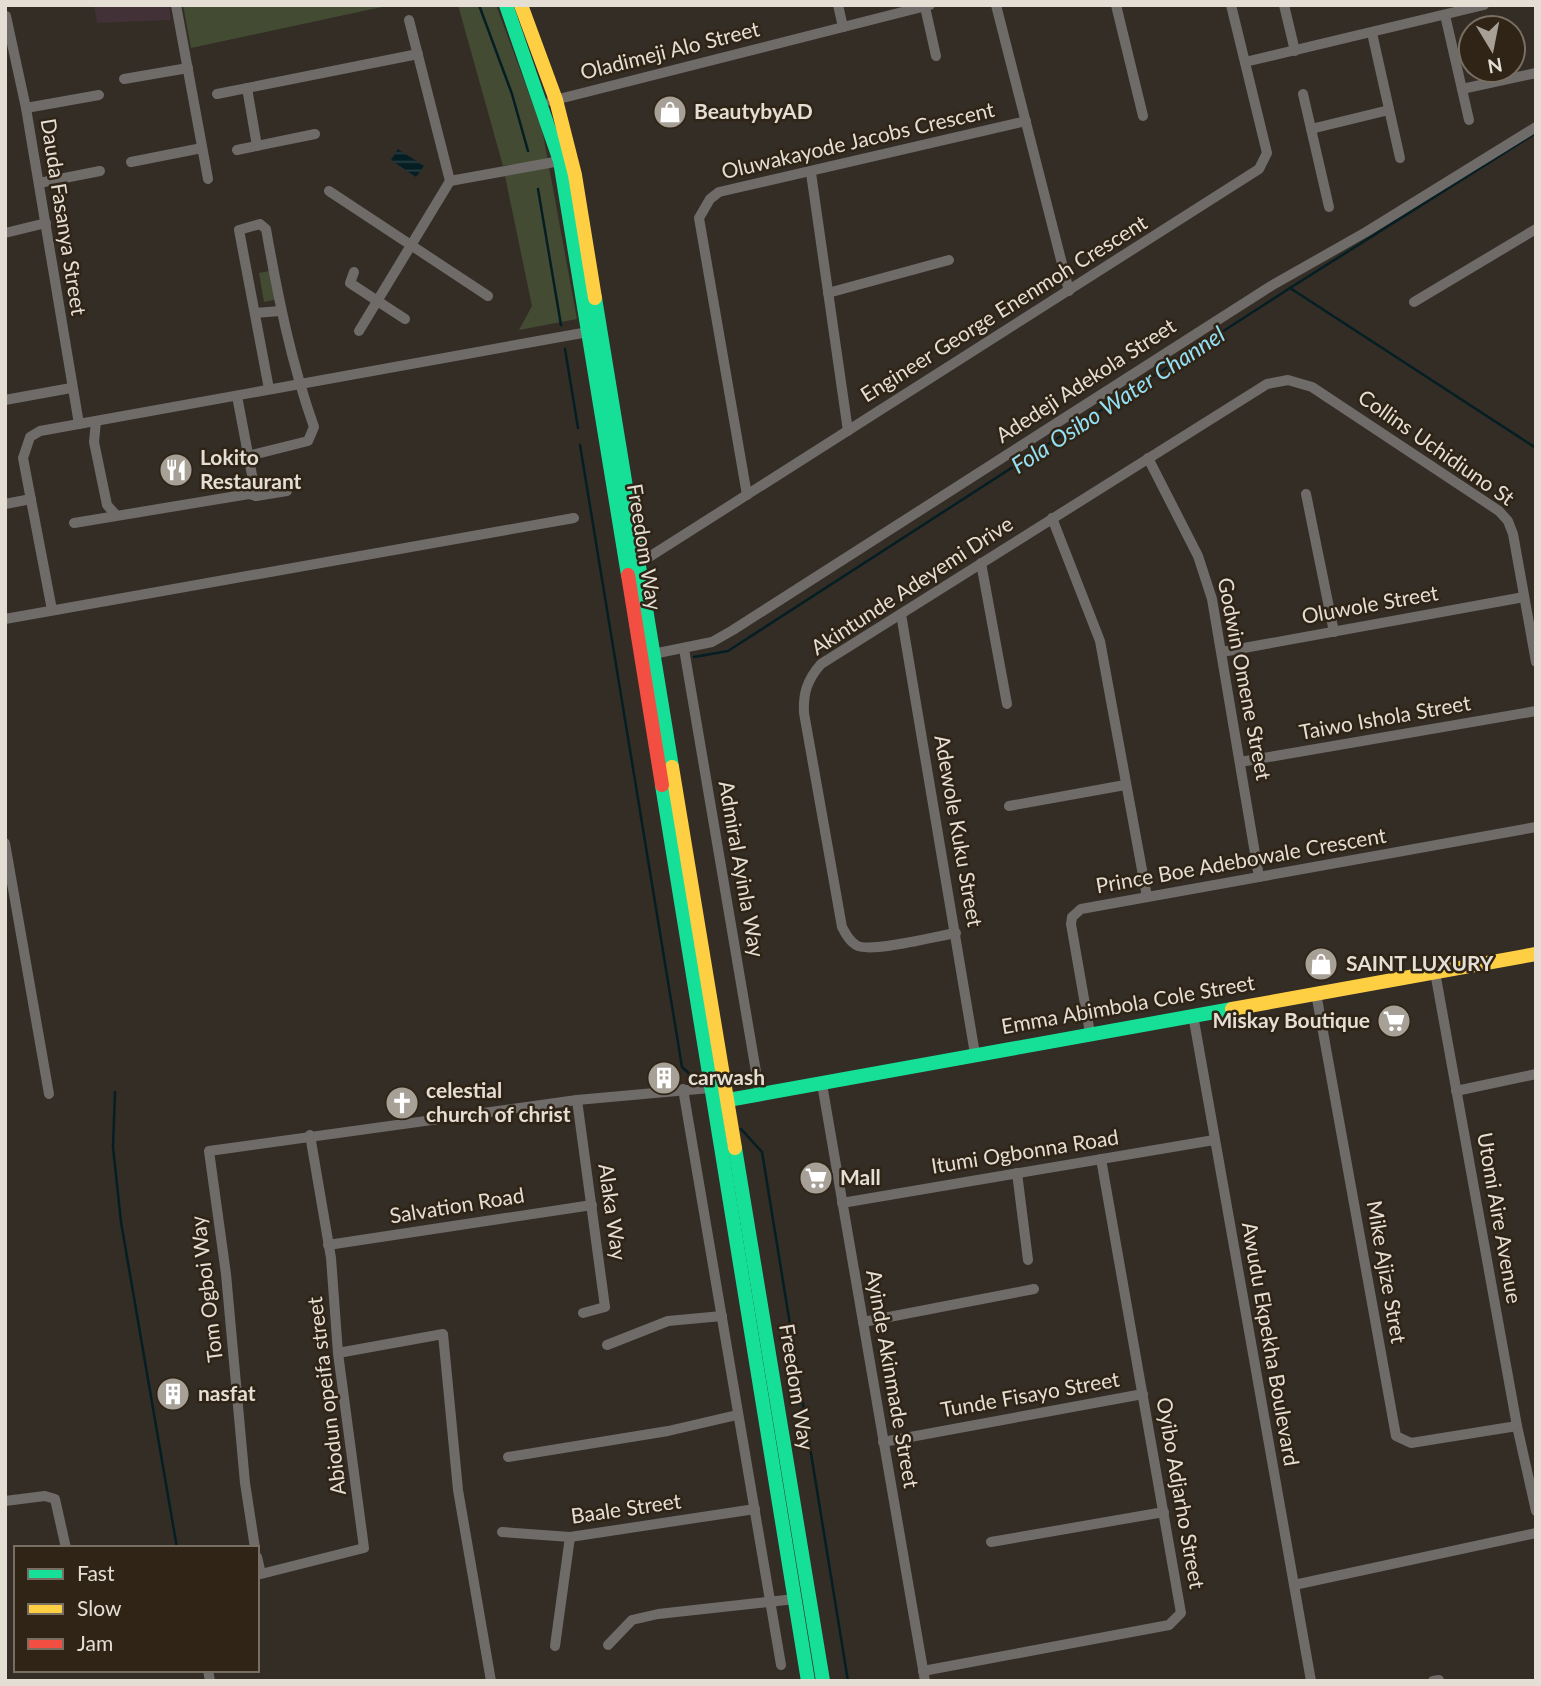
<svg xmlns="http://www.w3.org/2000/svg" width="1541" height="1686" viewBox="0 0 1541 1686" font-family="Lato,sans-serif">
  <defs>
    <pattern id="water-rules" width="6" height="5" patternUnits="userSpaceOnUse" patternTransform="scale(1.75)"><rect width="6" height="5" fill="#051e24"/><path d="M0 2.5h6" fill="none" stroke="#293e43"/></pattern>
  </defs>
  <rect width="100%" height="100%" fill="#332d25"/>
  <path fill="#423137" d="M94 5H169L171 20 97 23Z"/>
  <g fill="#434c33">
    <path d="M183 5H391L191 48Z"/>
    <path d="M458 5H496L542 129 577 319 519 330 532 306 505 176 515 173 513 164 503 166Z"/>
    <path d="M274 270 279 299 264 302 259 273Z"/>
  </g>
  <path fill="url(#water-rules)" d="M398 149 424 166 416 177 391 160Z"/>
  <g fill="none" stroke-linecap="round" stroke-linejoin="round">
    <g stroke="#051e24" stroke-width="2.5">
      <path d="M479 5 512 94 528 151"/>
      <path d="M538 189 561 325"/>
      <path d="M1290 288 1536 133"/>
      <path d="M565 349 578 428"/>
      <path d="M580 445 682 1067 693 1077"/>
      <path d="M694 657 728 651 1290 288 1536 448"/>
      <path d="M115 1092 113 1147 121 1222 177 1548"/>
      <path d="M741 1129 762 1152 848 1681"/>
    </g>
    <g stroke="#6f6b69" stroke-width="10">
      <path d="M176 5 208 179"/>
      <path d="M838 5 843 27"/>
      <path d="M996 5 1069 291"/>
      <path d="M1116 5 1143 116"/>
      <path d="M1284 5 1295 51"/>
      <path d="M925 7 936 56"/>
      <path d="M1445 15 1469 120"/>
      <path d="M6 16 26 108 79 424"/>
      <path d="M1372 33 1400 158"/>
      <path d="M1245 62 1484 5"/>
      <path d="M124 79 188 68"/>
      <path d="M247 88 257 146"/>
      <path d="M1462 89 1536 73"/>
      <path d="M217 94 418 54"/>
      <path d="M1303 94 1329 207"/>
      <path d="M551 101 930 5"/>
      <path d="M26 108 99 95"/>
      <path d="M1311 129 1389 110"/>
      <path d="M237 150 315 134"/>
      <path d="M131 162 202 148"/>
      <path d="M811 173 848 431"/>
      <path d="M450 181 560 161"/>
      <path d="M39 183 100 171"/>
      <path d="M329 191 488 296"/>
      <path d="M5 233 46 223"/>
      <path d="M354 272 350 283 405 319"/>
      <path d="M828 293 949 260"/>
      <path d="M1414 302 1536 229"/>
      <path d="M255 313 280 311"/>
      <path d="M359 331 450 181 409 20"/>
      <path d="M237 396 256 496"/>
      <path d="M5 400 71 388"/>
      <path d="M96 421 94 442 107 505 116 515"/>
      <path d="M248 456 308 441 314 427C291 362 278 297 266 229L260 224 239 230 269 389"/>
      <path d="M1148 458 1198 556 1212 599 1259 877"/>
      <path d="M1306 494 1334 632"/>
      <path d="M747 495 699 218 710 199 719 192 1026 121"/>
      <path d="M5 504 31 499"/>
      <path d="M1052 518 1100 641 1147 897"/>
      <path d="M74 523 249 494 256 496 287 491"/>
      <path d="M981 563 1007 704"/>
      <path d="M635 566 1259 169 1267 153 1231 5"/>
      <path d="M52 610 23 458 30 437 40 431 588 332"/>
      <path d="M901 614 975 1054"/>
      <path d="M5 619 574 518"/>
      <path d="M684 649 760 1095"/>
      <path d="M1222 652 1524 597"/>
      <path d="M653 654 712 642 733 630 1271 286 1366 232 1536 127"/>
      <path d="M1240 762 1536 711"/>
      <path d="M1009 806 1125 785"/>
      <path d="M5 843 49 1094"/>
      <path d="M956 933C937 936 869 954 856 945 849 941 845 933 842 927L804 713C803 693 807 680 821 664L1267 384 1288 380 1312 387 1499 511 1508 521 1513 534 1536 662"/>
      <path d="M1435 972 1517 1426 1536 1511"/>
      <path d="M1316 993 1396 1436 1411 1443 1517 1426"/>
      <path d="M1193 1015 1311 1681"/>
      <path d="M1090 1033 1071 924 1072 917 1081 909 1536 827"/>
      <path d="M822 1084 925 1681"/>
      <path d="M683 1089 781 1665"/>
      <path d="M1456 1091 1536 1074"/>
      <path d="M577 1100 605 1307 583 1313"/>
      <path d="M1017 1173 1028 1260"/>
      <path d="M842 1203 1214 1140"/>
      <path d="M328 1245 592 1205"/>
      <path d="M863 1322 1034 1289"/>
      <path d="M607 1345 668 1321 722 1316"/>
      <path d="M338 1353 443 1334 458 1490 491 1681"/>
      <path d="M883 1442 1143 1394"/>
      <path d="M508 1457 668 1431 737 1415"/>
      <path d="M5 1501 45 1496 55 1499 66 1548"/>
      <path d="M502 1532 570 1537 755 1509"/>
      <path d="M991 1542 1164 1512"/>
      <path d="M255 1548 245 1483 226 1274 209 1151 577 1100 710 1088"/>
      <path d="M257 1557 261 1574 364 1548 338 1353 331 1258 310 1135"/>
      <path d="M1294 1585 1536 1533"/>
      <path d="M608 1645 632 1620 658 1614 795 1599"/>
      <path d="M555 1646 570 1537"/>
      <path d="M208 1670 210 1681"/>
      <path d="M923 1671 1169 1625 1181 1613 1101 1159"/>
      <path d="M1433 1681 1439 1680"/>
    </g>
    <g stroke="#16e098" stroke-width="14">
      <path d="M506 5 560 161 628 575"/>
      <path d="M595 298 672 767"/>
      <path d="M662 785 808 1681"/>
      <path d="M717 1102 1232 1009"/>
      <path d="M735 1148 823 1681"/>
    </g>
    <g stroke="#ffcf43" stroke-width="14">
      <path d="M521 5 556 100 575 175 595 298"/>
      <path d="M672 767 735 1148"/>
      <path d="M1232 1009 1536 954"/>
    </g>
    <path stroke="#f24e42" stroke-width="14" d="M628 575 662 785"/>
  </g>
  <defs>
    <symbol id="shop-disc" viewBox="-11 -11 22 22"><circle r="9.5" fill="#a7a097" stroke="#2f2415"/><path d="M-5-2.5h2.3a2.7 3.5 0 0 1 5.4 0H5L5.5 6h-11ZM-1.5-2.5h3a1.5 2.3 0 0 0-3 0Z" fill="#fff"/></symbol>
    <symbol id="restaurant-disc" viewBox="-11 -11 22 22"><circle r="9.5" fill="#a7a097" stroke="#2f2415"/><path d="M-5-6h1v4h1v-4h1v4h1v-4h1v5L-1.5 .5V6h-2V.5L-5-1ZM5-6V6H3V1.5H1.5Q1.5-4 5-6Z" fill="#fff"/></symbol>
    <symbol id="supermarket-disc" viewBox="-11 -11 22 22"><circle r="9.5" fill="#a7a097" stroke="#2f2415"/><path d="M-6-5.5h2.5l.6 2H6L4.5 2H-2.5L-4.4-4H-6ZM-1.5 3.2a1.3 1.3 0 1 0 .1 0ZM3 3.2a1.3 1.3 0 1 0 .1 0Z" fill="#fff"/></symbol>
    <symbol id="building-disc" viewBox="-11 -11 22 22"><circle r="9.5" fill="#a7a097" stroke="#2f2415"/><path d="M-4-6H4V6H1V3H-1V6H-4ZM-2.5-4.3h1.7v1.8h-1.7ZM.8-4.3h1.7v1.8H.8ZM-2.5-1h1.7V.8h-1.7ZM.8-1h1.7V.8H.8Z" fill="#fff"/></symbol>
    <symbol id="church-disc" viewBox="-11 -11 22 22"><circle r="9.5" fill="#a7a097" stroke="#2f2415"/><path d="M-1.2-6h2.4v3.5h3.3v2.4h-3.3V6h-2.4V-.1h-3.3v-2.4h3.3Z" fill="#fff"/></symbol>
  </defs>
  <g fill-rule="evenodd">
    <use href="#shop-disc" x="651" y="93" width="38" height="38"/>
    <use href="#restaurant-disc" x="157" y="451" width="38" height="38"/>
    <use href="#shop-disc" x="1302" y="945" width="38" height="38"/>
    <use href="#supermarket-disc" x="1375" y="1002" width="38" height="38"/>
    <use href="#building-disc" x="645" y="1059" width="38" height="38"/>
    <use href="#church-disc" x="383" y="1084" width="38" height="38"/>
    <use href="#supermarket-disc" x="797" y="1159" width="38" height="38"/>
    <use href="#building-disc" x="154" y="1375" width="38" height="38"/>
  </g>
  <g text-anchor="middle" stroke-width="5" stroke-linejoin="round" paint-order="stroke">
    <g font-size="21" fill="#e5ded5" stroke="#2f2415">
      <text transform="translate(670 51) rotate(-14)" y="7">Oladimeji Alo Street</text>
      <text transform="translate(858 141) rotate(-13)" y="7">Oluwakayode Jacobs Crescent</text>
      <text transform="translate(63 217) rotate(81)" y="7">Dauda Fasanya Street</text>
      <text transform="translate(1004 309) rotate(-32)" y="7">Engineer George Enenmoh Crescent</text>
      <text transform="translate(1086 381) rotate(-33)" y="7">Adedeji Adekola Street</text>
      <text transform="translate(1436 448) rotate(35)" y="7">Collins Uchidiuno St</text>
      <text transform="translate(644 547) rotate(81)" y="7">Freedom Way</text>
      <text transform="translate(912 586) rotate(-33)" y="7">Akintunde Adeyemi Drive</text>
      <text transform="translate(1370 605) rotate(-10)" y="7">Oluwole Street</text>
      <text transform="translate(1244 679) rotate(79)" y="7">Godwin Omene Street</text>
      <text transform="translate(1385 718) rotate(-10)" y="7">Taiwo Ishola Street</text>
      <text transform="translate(958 831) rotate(80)" y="7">Adewole Kuku Street</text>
      <text transform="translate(1241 861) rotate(-10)" y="7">Prince Boe Adebowale Crescent</text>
      <text transform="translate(741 869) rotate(80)" y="7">Admiral Ayinla Way</text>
      <text transform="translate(1128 1005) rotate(-10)" y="7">Emma Abimbola Cole Street</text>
      <text transform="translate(1025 1152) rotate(-9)" y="7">Itumi Ogbonna Road</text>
      <text transform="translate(457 1206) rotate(-9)" y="7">Salvation Road</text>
      <text transform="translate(612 1212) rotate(82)" y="7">Alaka Way</text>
      <text transform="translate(1499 1218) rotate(80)" y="7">Utomi Aire Avenue</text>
      <text transform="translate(1386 1272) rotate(80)" y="7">Mike Ajize Stret</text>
      <text transform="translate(207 1289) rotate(-97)" y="7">Tom Ogboi Way</text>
      <text transform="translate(1270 1344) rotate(80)" y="7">Awudu Ekpekha Boulevard</text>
      <text transform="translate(892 1379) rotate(80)" y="7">Ayinde Akinmade Street</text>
      <text transform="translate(796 1387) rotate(81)" y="7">Freedom Way</text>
      <text transform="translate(1030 1395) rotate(-10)" y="7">Tunde Fisayo Street</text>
      <text transform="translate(327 1396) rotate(-97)" y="7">Abiodun opeifa street</text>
      <text transform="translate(1180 1493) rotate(80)" y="7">Oyibo Adjarho Street</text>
      <text transform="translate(626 1509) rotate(-8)" y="7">Baale Street</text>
    </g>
    <g font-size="21" font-weight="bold" fill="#e5ded5" stroke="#2f2415" text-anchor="start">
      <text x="694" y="119">BeautybyAD</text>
      <text x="200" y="465">Lokito<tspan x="200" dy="24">Restaurant</tspan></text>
      <text x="1346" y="971">SAINT LUXURY</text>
      <text x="1370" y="1028" text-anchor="end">Miskay Boutique</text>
      <text x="688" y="1085">carwash</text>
      <text x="426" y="1098">celestial<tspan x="426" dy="24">church of christ</tspan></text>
      <text x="840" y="1185">Mall</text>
      <text x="198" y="1401">nasfat</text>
    </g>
    <g font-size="23" font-style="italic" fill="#93e0f6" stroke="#2f2415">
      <text transform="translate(1118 400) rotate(-33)" y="8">Fola Osibo Water Channel</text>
    </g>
  </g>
  <rect width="1541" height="1686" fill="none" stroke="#e5ded5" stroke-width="14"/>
  <rect x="14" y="1546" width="245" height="126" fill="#2f2415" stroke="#786e62" stroke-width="2"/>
  <rect x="28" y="1569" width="35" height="10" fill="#16e098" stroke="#786e62" stroke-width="2"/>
  <text x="77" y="1581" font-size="21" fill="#e5ded5">Fast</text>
  <rect x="28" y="1604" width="35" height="10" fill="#ffcf43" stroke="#786e62" stroke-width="2"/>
  <text x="77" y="1616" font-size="21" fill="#e5ded5">Slow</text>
  <rect x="28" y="1639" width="35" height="10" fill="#f24e42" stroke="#786e62" stroke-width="2"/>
  <text x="77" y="1651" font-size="21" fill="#e5ded5">Jam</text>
  <g transform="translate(1492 49) rotate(170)"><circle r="33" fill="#2f2415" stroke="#786e62" stroke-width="2"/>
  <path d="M0-5L12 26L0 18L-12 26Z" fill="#a7a097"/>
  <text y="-10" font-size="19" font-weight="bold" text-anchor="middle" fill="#e5ded5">N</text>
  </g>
</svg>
